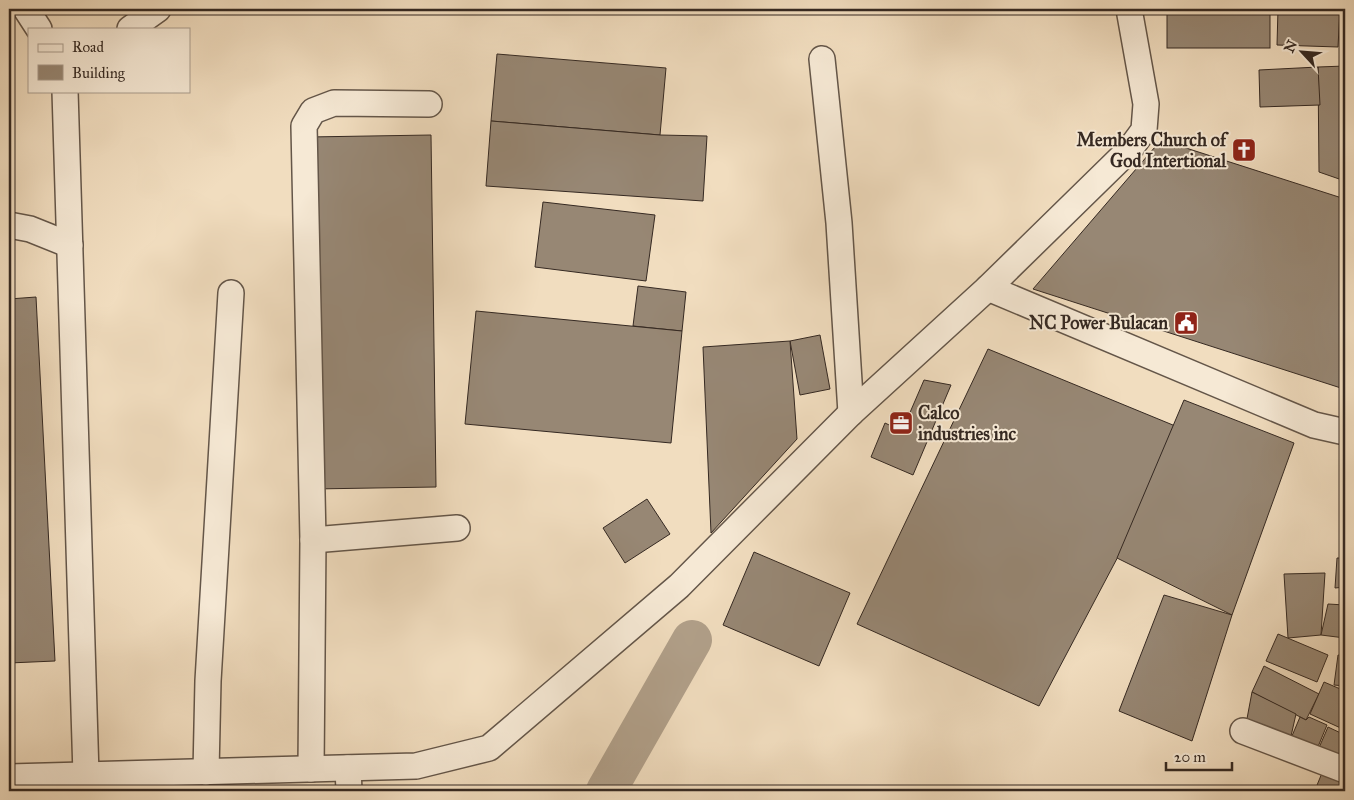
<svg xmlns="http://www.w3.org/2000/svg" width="1354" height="800" viewBox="0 0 1354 800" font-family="'IM FELL Great Primer',serif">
  <rect width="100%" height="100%" fill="#f1ddbf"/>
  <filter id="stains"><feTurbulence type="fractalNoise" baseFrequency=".004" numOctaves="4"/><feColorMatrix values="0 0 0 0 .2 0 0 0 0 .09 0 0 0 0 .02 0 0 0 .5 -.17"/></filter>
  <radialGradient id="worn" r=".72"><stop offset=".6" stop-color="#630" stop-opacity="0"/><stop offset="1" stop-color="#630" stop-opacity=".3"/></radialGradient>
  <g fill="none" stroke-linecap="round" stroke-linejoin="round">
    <path stroke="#b1a08a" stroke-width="40" d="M606 791 692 640"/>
  </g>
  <g fill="#978774" stroke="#352922">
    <rect x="1167" y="9" width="103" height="39"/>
    <path d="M1278 9H1340L1338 47 1277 45Z"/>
    <path d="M1345 18V47H1342Z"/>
    <path d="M497 54 666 68 660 135 491 121Z"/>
    <path d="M1345 66V181L1319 172 1318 67Z"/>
    <path d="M1318 67 1320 105 1260 107 1259 70Z"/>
    <path d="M491 121 660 135 707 136 703 201 486 186Z"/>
    <path d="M431 135 436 487 313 489 308 137Z"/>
    <path d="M1161 140 1345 199 1344 389 1033 289Z"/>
    <path d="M543 202 655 215 646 281 535 267Z"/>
    <path d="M638 286 686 292 682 331 633 326Z"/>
    <path d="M36 297 55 661 9 663V299Z"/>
    <path d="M476 311 682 331 671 443 465 424Z"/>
    <path d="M820 335 830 389 800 395 790 341Z"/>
    <path d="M790 341 797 439 711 533 703 347Z"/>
    <path d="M988 349 1185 430 1039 706 857 624Z"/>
    <path d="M924 380 951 385 913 475 871 457 885 423 902 431Z"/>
    <path d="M1184 400 1294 443 1232 615 1117 558Z"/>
    <path d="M647 499 670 534 625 563 603 528Z"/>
    <path d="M754 552 850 593 819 666 723 625Z"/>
    <path d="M1337 558H1345V587L1335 588Z"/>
    <path d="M1325 573 1321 635 1288 638 1284 574Z"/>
    <path d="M1164 595 1232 615 1192 741 1119 711Z"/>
    <path d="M1328 604 1345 605V638L1321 635Z"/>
    <path d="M1278 634 1328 655 1317 682 1266 661Z"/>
    <path d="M1338 655 1345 656V686L1334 685Z"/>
    <path d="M1264 666 1319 694 1306 720 1252 692Z"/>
    <path d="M1324 682 1345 691V730L1310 714Z"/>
    <path d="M1252 692 1296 714 1289 745 1246 724Z"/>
    <path d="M1300 717 1306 720 1309 717 1327 725 1315 754 1289 743Z"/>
    <path d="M1328 727 1345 735V755L1343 761 1318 750Z"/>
    <path d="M1322 773 1345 783V791H1319L1315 790Z"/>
  </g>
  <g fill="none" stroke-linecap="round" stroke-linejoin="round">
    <defs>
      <g id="minor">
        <path d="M26 9 39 29"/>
        <path d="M130 29 158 9"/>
        <path d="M822 59 839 223 851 413"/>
        <path d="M65 91 86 775"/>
        <path d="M9 225 30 229 70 245"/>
        <path d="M988 288 1314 425 1345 432"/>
        <path d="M313 540 457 528"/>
        <path d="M1243 731 1345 770"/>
        <path d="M348 768 349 791"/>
        <path d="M311 769 313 540 304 126 313 111 334 103 429 104"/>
        <path d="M206 772 208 681 231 293"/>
        <path d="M9 777 416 766 489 748 679 586 851 413 988 288 1130 149 1144 130 1146 104 1129 9"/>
      </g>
    </defs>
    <use href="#minor" stroke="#645649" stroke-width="28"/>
    <use href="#minor" stroke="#f6e9d5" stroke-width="25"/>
  </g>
  <defs>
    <symbol id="church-square" viewBox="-11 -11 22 22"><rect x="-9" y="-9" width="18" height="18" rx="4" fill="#8f2418" stroke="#f6e9d5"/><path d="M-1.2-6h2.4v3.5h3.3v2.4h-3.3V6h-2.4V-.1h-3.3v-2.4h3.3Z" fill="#fff"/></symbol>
    <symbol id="civic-square" viewBox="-11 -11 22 22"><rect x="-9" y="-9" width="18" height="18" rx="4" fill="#8f2418" stroke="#f6e9d5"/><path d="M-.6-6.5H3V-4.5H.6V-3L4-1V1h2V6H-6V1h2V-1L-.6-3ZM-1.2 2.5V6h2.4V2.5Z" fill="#fff"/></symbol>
    <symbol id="office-square" viewBox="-11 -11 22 22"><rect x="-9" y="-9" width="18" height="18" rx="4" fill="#8f2418" stroke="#f6e9d5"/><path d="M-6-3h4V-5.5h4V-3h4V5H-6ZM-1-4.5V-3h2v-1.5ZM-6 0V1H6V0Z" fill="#fff"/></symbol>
  </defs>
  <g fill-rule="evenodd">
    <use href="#church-square" x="1230" y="136" width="28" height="28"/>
    <use href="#civic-square" x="1172" y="309" width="28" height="28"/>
    <use href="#office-square" x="887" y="409" width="28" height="28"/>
  </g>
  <g text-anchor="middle" stroke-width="4" stroke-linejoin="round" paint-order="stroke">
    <g font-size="18" font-weight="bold" fill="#352922" stroke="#f6e9d5" text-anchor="end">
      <text x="1226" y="146">Members Church of<tspan x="1226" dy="21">God Intertional</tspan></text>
      <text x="1168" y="329">NC Power Bulacan</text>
      <text x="918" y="419" text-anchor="start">Calco<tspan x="918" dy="21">industries inc</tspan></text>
    </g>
  </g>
  <rect width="1354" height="800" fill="none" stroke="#f1ddbf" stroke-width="30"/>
  <rect x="10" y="10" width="1334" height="780" fill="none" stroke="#352922" stroke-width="2.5"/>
  <rect x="15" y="15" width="1324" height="770" fill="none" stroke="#352922"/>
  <rect x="28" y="28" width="162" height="65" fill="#f6e9d5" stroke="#a99c8d"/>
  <rect x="38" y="44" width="25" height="8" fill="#f6e9d5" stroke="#a99c8d"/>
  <text x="72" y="52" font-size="15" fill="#352922">Road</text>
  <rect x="38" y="65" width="25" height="15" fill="#978774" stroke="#a99c8d"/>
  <text x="72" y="78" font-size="15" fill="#352922">Building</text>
  <g transform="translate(1302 52) rotate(296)" stroke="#f6e9d5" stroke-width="4" paint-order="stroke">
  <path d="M0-4L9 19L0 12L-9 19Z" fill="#352922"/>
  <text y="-8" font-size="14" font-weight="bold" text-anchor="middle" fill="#352922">N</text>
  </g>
  <path d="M1166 762v8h66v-8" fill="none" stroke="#352922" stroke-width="2.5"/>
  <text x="1174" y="762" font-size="15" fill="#352922" stroke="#f6e9d5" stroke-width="4" paint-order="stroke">20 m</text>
  <rect width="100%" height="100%" filter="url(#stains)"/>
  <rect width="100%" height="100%" fill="url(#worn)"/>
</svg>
